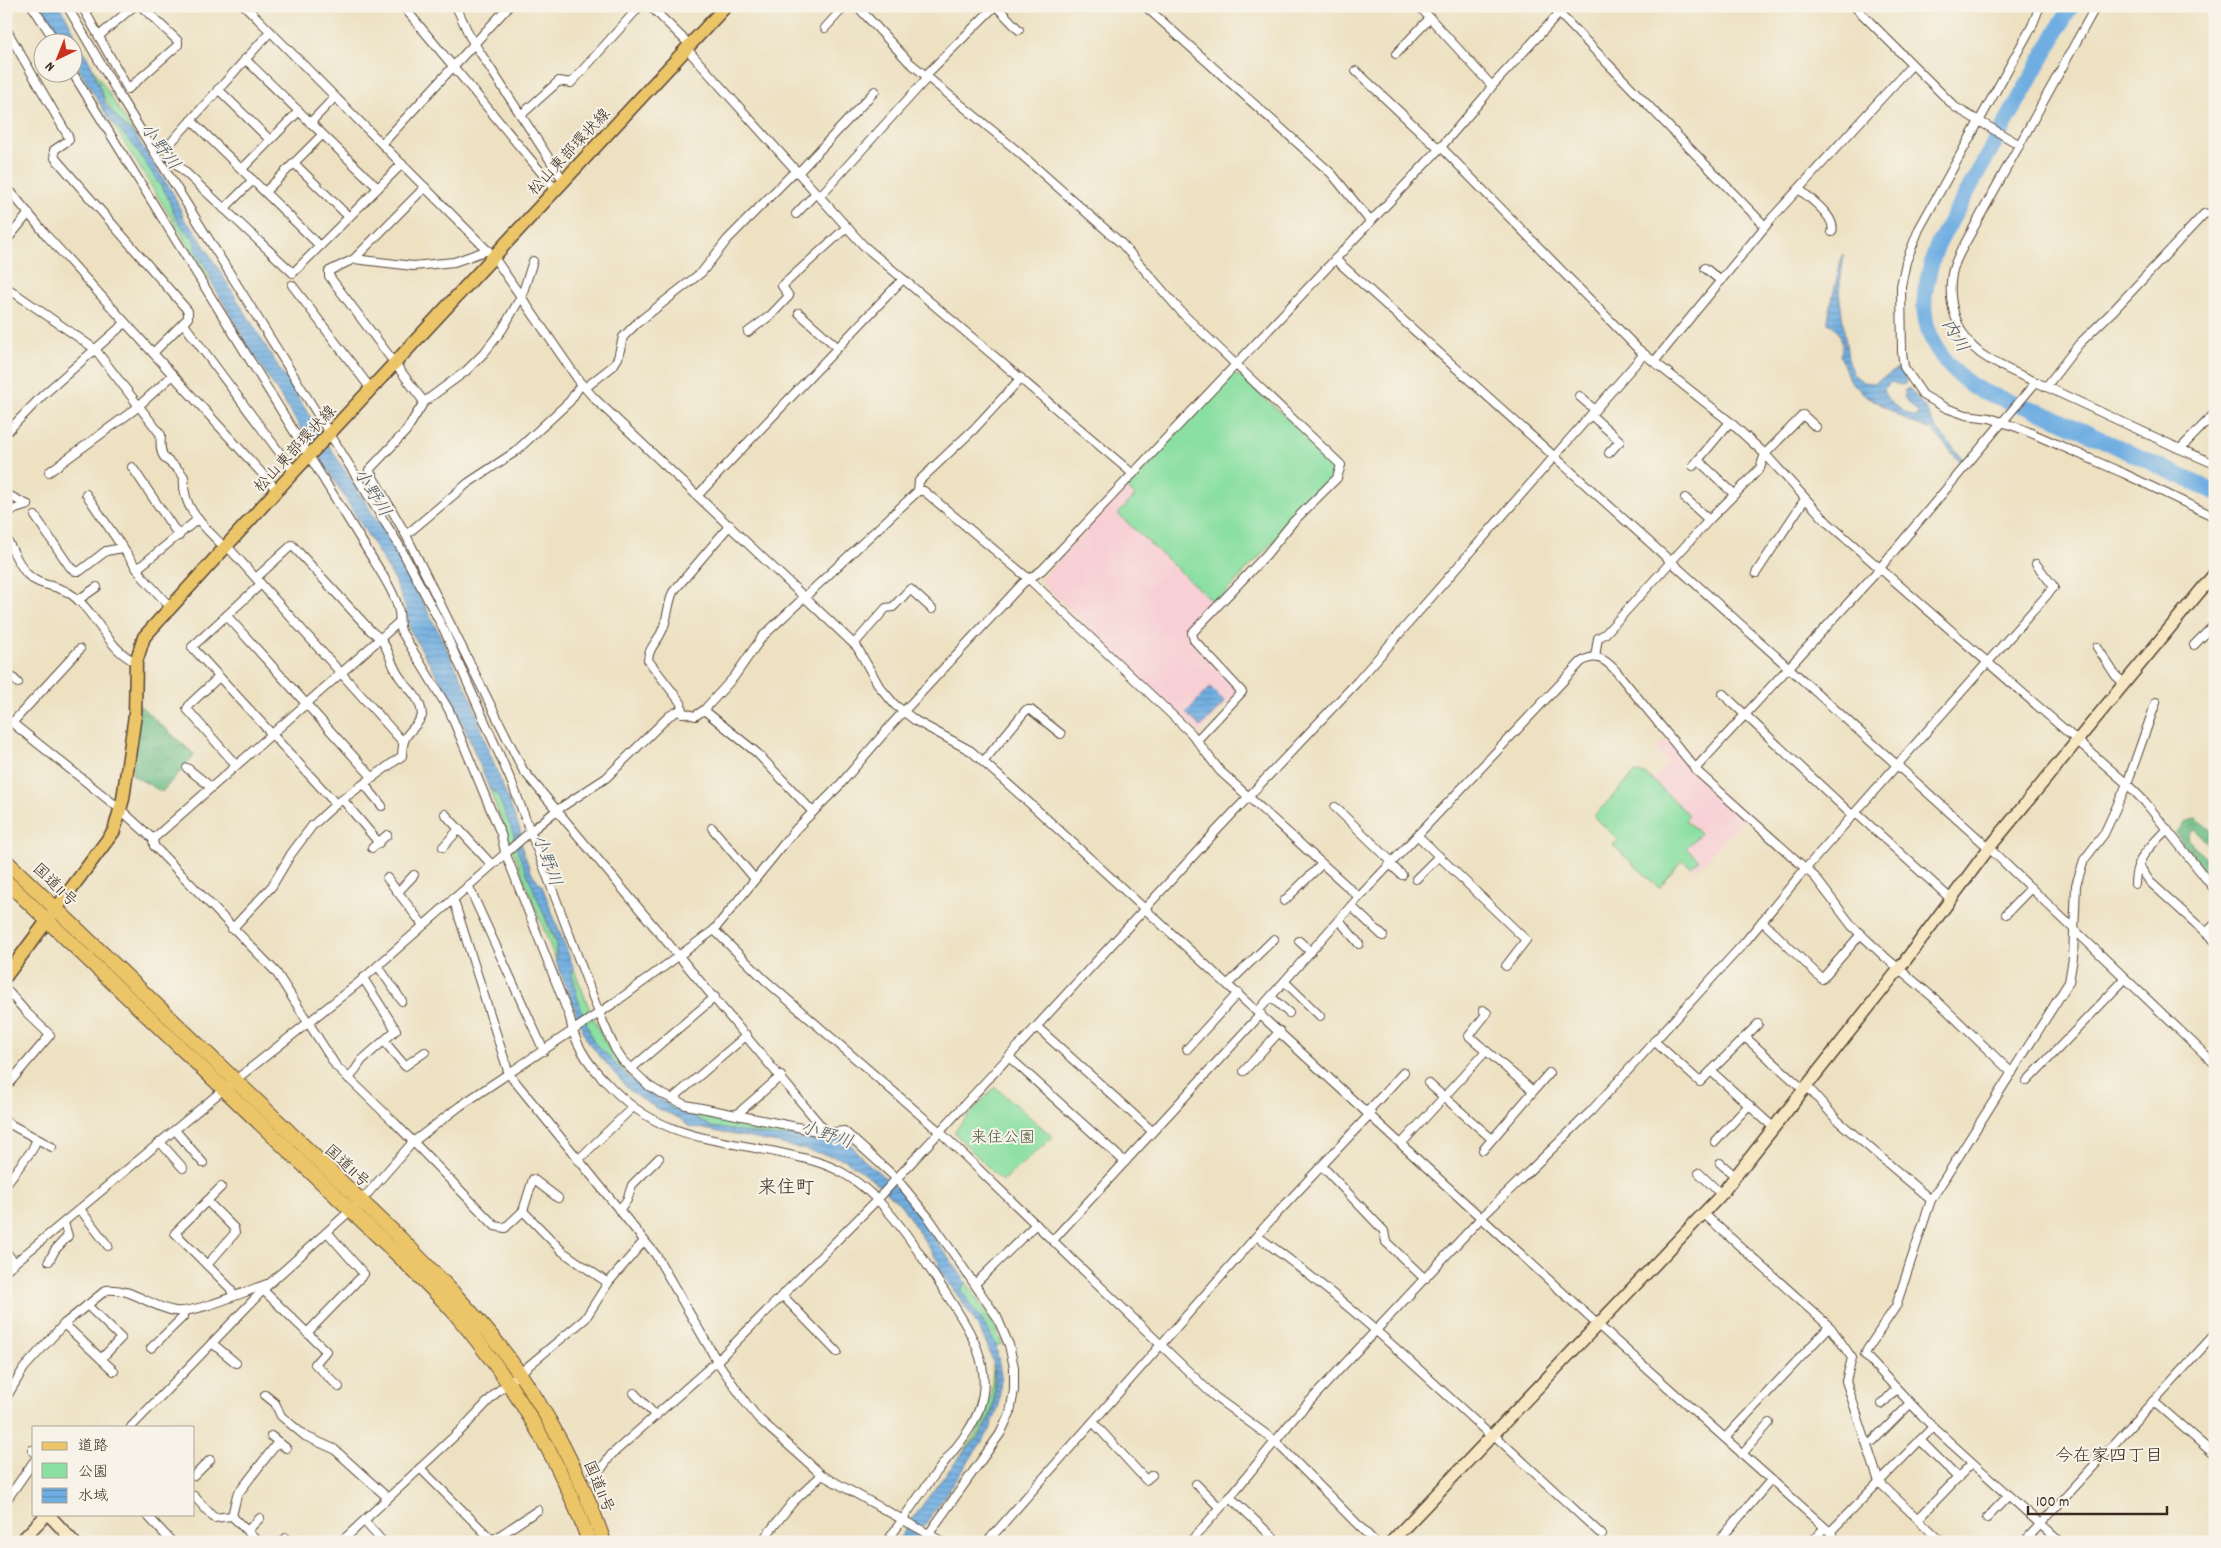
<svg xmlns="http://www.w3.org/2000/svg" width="2221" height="1548" viewBox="0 0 2221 1548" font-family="Dekko,'Klee One',sans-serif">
  <defs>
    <pattern id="grass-tufts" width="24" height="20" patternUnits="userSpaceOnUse" patternTransform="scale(1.25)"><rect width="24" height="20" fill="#8adfa2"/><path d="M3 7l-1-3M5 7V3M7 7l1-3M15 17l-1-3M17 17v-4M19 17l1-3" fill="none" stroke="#78c08b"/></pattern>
    <pattern id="forest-crowns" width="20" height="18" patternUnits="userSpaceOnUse" patternTransform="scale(1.25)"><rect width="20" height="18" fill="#6fbe88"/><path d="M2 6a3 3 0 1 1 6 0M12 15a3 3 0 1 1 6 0" fill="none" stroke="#5c9b6f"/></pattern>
    <pattern id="water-rules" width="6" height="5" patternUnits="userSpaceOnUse" patternTransform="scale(1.25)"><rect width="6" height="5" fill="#6faee2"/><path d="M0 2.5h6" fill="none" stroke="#5c8eb7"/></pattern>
  </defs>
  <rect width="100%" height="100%" fill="#f7f3e8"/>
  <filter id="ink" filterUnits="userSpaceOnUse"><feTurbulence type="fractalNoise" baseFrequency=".02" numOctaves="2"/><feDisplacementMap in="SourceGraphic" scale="10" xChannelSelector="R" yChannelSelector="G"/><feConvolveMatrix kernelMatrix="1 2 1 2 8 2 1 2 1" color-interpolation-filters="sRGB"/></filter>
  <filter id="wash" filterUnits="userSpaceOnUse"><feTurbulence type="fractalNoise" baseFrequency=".0096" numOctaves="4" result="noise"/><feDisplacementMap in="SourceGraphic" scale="20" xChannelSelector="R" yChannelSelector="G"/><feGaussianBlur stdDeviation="1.12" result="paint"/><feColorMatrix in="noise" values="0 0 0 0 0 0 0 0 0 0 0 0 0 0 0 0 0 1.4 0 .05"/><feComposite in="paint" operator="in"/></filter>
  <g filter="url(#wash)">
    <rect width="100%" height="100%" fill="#ede1c2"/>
    <g fill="#f7cfd4">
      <path d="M1232 374 1240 376 1269 546 1187 635 1191 642 1239 690 1199 734 1043 584 1041 579Z"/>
      <path d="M1667 739 1745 818 1696 871 1682 860 1659 888 1613 845 1618 840 1594 816 1635 773 1646 774 1653 779 1668 763 1656 750Z"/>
    </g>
    <g fill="url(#grass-tufts)" stroke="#628460">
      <path d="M91 65 135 135C109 115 103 95 91 65Z"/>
      <path d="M108 117 135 147 167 195 175 216 183 228 194 239 196 251 210 274 212 283Z"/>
      <path d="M489 788 497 794 513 832 518 850 556 945V961Z"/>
      <path d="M574 969C589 1008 603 1049 633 1080L617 1067 593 1041 577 997 572 973Z"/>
      <path d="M661 1100 694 1113 806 1134 778 1137 711 1127 699 1119 675 1110Z"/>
      <path d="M966 1282 994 1325 1002 1344 996 1346 988 1330 962 1292V1288Z"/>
      <path d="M993 1365C998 1414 989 1424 958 1459 985 1423 991 1410 993 1365Z"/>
    </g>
    <g fill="url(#forest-crowns)" stroke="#557453">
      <path d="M139 705 195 755 162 792 132 775Z"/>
      <path d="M2196 819 2215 833V851L2195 830 2190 833 2188 838 2194 847 2215 864V877L2211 879 2175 833 2187 821Z"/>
    </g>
    <g fill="#8adfa2" stroke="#628460">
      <path d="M1232 374 1240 376 1338 464 1334 476 1215 604 1118 514 1135 496 1127 488Z"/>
      <path d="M1635 773 1646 774 1689 815 1685 820 1700 834 1686 848 1699 860 1691 867 1682 860 1659 888 1613 845 1618 840 1594 816Z"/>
      <path d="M995 1087 1053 1137 1002 1181 955 1134V1130Z"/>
    </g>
    <g fill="url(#water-rules)" stroke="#556c80">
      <path d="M42 6H59L63 11 91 65 106 105 125 127 135 135 174 195 185 221 194 229 281 371 398 553 440 635 472 700 487 746 520 830 522 848 531 872 542 886 574 969 572 973 577 997 593 1041 628 1077 675 1110 699 1119 711 1127 778 1137 806 1134 829 1142 840 1136 845 1138 863 1159 903 1193 966 1282 962 1288V1292L988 1330 996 1346 1001 1376 999 1405 990 1430 913 1542H897C916 1514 936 1485 958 1459 969 1447 983 1435 989 1420 998 1401 997 1372 990 1353 980 1322 956 1295 938 1268L939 1263 901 1205 871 1178 844 1159 777 1143 688 1126 679 1118 656 1108 629 1090 587 1041 556 961V942L517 850 513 832 497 794 489 788 457 709 410 630 405 606 393 577 341 491 247 344 212 283 210 274 196 251 194 239 183 228 175 216 167 195 135 147 108 117 76 65 73 59 72 42H64Z"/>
      <path d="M1842 255H1844L1839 292 1848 358 1852 373 1863 382 1874 383 1901 367 1906 381 1905 384 1900 385 1891 382 1883 390C1887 404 1904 411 1916 418L1918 413 1904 397 1905 390 1909 388 1925 408 1935 427 1965 461 1962 464 1932 430 1910 422 1864 394 1849 380 1840 355C1846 345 1839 327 1828 323V319Z"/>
      <path d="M1210 687 1225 702 1201 727 1186 713Z"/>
    </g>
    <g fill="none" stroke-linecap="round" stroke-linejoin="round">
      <path stroke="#6faee2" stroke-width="16" d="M2071 6 1937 246C1922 290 1915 324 1947 363 1957 374 1968 385 1982 391 2005 401 2030 407 2053 417 2107 442 2161 467 2215 492"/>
    </g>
  </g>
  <g filter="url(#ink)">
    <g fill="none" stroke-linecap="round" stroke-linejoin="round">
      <defs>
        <g id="street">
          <path d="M32 6 56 42"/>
          <path d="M67 6 122 100 399 545 445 632 512 783 599 1013 615 1049 623 1061 649 1086 662 1094 686 1105 827 1133 844 1131 896 1178 929 1218 997 1317 1009 1345 1014 1367V1390L1010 1413 1000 1434 923 1542"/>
          <path d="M82 6 128 89 178 45V41L141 6"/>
          <path d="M245 6 493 256 579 381 594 398 857 647 879 686 895 705 916 721 971 751 1036 809 1598 1325 1830 1532 1838 1542"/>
          <path d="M403 6 555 189"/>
          <path d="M456 6 470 37 563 180"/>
          <path d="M650 6 689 44"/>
          <path d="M857 6 909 62 1015 149 1122 244 1184 315 1341 465 1337 478 1293 522 1266 555 1192 633 1194 640 1242 692 1197 740"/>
          <path d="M996 6 1019 30"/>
          <path d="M1145 6 1332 174 1370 221"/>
          <path d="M1419 6 1492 86"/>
          <path d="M1552 6 1765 226"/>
          <path d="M1854 6 1955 107 2020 145"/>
          <path d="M2040 6 2032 26 1919 229 1906 262 1901 286 1902 352 1904 367 1923 395 1946 408 1966 415 1990 418 2022 429 2123 473 2215 517"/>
          <path d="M825 28 845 6"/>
          <path d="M6 29 68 136 69 140 54 150 55 158 188 311V318L153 353"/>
          <path d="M270 32 167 147 170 158 293 273 402 164"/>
          <path d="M99 36 134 6"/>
          <path d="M686 48 863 245 1133 474"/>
          <path d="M1396 54 1430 18"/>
          <path d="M245 59 378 188"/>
          <path d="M1356 71 1439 149"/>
          <path d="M72 72 366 548C376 565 396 593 399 612 400 618 399 624 401 631L449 710 501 834 505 852 570 1018C574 1044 588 1064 606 1082 656 1137 707 1138 776 1152 799 1157 822 1161 843 1173 890 1200 919 1254 949 1298 970 1330 993 1366 980 1406 973 1430 954 1449 940 1468 921 1492 904 1517 887 1542"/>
          <path d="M926 75 995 6"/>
          <path d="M218 89 270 140"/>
          <path d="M521 115 559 81 571 83 640 6"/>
          <path d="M191 120 320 246"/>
          <path d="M310 123 335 97"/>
          <path d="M382 144 509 6"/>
          <path d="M1441 147 1638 349 1730 422 1765 454 1828 523 2127 784 2145 802 2215 890"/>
          <path d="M294 163 349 217"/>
          <path d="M242 169 299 111"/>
          <path d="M798 173 875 91"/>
          <path d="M6 186 47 236 277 490"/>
          <path d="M1799 189C1809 198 1837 217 1832 232"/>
          <path d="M265 192 322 135"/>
          <path d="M819 197 928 77"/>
          <path d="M224 209 253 180"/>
          <path d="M796 214 816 193"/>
          <path d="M6 241 29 213"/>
          <path d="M354 259 413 266 454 262 488 250"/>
          <path d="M1335 259 1989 848 2215 1064"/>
          <path d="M533 261 522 295 502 330 484 353 466 371 424 402 406 431 369 470 406 535 523 770 827 1133"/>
          <path d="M1705 268 1721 281"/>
          <path d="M292 285 371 389"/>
          <path d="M6 287 95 349 161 435C158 465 171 457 184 477 181 509 205 527 225 548"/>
          <path d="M799 313 837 347"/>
          <path d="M183 323 294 472"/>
          <path d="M748 332 771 315 789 296 782 286 847 227"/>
          <path d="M1654 362 1772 218 1911 66"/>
          <path d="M2036 382C2018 374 1998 366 1981 354 1957 336 1947 302 1952 274 1954 261 1962 249 1968 238L2096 6"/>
          <path d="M2046 387 2079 344 2112 312 2204 214 2210 213 2215 219"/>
          <path d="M585 388 613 366 618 358 623 337 637 323 702 272 727 240 796 170"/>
          <path d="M1579 396 1595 410"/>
          <path d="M424 402 329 276V271L354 259 425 187"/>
          <path d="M1591 415 1620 441 1609 453"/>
          <path d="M6 433 42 396 125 323"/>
          <path d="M2180 449 2215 464"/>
          <path d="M1698 460 1734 494"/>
          <path d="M1693 466 1730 422"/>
          <path d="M132 467 179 536"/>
          <path d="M49 472 134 410 173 375"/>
          <path d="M918 491 919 481 974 429 1021 378"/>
          <path d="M6 494 28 505"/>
          <path d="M86 494 142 576 171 608"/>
          <path d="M698 495 903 279"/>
          <path d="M1685 498 1709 520"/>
          <path d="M6 512 28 505"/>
          <path d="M35 516 70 567 75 571H80L106 551 123 548"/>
          <path d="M406 535 468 483 515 452 570 401 581 384"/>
          <path d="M6 537C12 550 18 563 27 574 39 587 55 584 69 593 96 610 106 649 136 662"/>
          <path d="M227 546 402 741"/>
          <path d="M137 569 198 519"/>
          <path d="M1756 573 1805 499"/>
          <path d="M261 584 192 647 336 804"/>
          <path d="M78 600 97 587"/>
          <path d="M227 616 373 778"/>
          <path d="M854 644 886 608 893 607 910 589 932 609"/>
          <path d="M2194 645 2215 624"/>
          <path d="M2097 647 2116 676 2124 683"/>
          <path d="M1595 657 1598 638 1605 634 1709 520 1745 484 1760 468 1765 454 1803 415 1816 427"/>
          <path d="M219 677 190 704 187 709 236 765"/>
          <path d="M6 684 12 677 18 683"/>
          <path d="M1723 694 1853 816"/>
          <path d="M704 710 757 753 813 812"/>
          <path d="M682 713 681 703 648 660C649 648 655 644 660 635 668 622 667 606 673 592L730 525"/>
          <path d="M6 718 120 809 153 839 154 846 178 871 276 972 336 1066 394 1122 495 1226 505 1228 523 1211 563 1252 608 1283"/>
          <path d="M12 723 80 649"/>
          <path d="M983 762 1026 710H1031L1061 734"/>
          <path d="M187 768 211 787"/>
          <path d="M1695 769 1874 575 2036 382 2180 449 2215 413"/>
          <path d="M365 785 382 806"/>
          <path d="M343 800 379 843"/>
          <path d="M1335 807 1392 862"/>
          <path d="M1856 813 1952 900"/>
          <path d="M445 814 491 864"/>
          <path d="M712 828 755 879"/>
          <path d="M1417 835 1526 940 1506 966"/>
          <path d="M153 839 399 622"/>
          <path d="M443 847 459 829"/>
          <path d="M372 848 387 835"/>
          <path d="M1390 864 1402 875"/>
          <path d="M2138 864 2150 882 2215 941"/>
          <path d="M387 878 423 925"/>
          <path d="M1416 879 1439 856"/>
          <path d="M2135 884C2135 858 2150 847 2167 829"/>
          <path d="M468 885 544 1051"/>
          <path d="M398 892 414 875"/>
          <path d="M1359 897 1581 662C1596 652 1606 660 1616 671L1699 773 1815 877 1852 926 1885 957 1935 999 2012 1073"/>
          <path d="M453 898 509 1074 656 1255 717 1361 746 1403 758 1418 822 1475 943 1542"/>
          <path d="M1284 901 1322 864"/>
          <path d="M1351 906 1383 936"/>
          <path d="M2006 914 2031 888"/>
          <path d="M1339 920 1359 944"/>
          <path d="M1762 921 1822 979 1861 934"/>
          <path d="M232 929 272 886 291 854 312 826 336 804 402 756C403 729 412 735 422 716 421 696 408 690 399 676 387 658 391 645 371 631L292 545 256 578"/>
          <path d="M714 930 765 980 940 1132 1215 1397 1274 1440 1375 1542"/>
          <path d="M2206 933 2215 924"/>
          <path d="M1299 941 1311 952"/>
          <path d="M378 966 402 1001"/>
          <path d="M1285 982 1320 1016"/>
          <path d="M1228 984 1274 939"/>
          <path d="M6 989 26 1012 50 1035 6 1087"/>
          <path d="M1271 997 1289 1013"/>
          <path d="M1483 1010 1487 1013 1469 1036 1533 1091"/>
          <path d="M1037 1027 1152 1131"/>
          <path d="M1745 1037 1804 1090"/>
          <path d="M384 1041 405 1066 425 1052"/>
          <path d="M1654 1041 1700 1082 1758 1024"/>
          <path d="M1187 1049 1238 993"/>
          <path d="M1009 1057 1125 1162"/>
          <path d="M631 1069 715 997"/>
          <path d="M1244 1071 1280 1031"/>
          <path d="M1711 1071 1774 1128"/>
          <path d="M349 1079 362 1060 396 1030 363 978"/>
          <path d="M2027 1081 2125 979"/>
          <path d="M1428 1083 1492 1139"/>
          <path d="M1807 1086 1837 1120 1931 1200"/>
          <path d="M672 1099 747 1035"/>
          <path d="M1368 1111 1404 1072"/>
          <path d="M736 1115 781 1076"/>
          <path d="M6 1122 52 1147"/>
          <path d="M175 1130 203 1163"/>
          <path d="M160 1142 183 1168"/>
          <path d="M1715 1142 1749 1105"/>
          <path d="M1402 1143 1486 1051"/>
          <path d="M1483 1150 1549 1073"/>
          <path d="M578 1160 632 1108"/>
          <path d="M1720 1163 1735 1176"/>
          <path d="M1322 1166 1384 1231 1386 1242 1425 1279"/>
          <path d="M1699 1173 1721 1194"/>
          <path d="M6 1184 32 1150 37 1139"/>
          <path d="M221 1187 175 1233 230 1288 233 1295"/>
          <path d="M80 1209 108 1246"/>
          <path d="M619 1210 627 1200 632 1185 659 1158"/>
          <path d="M523 1211 533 1179 558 1198"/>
          <path d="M1704 1214 1831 1328 1852 1358 1846 1381 1879 1482 1942 1542"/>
          <path d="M1257 1236C1342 1296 1416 1366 1492 1437"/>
          <path d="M1053 1240 1261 1014"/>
          <path d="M6 1252 14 1262"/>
          <path d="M49 1261 55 1250 68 1236 64 1223"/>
          <path d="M207 1265 235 1233 234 1228 207 1201"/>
          <path d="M6 1270 224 1089 357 984 531 831 557 810 606 778 669 716 678 711 695 716 704 710 734 677 762 637 918 491H924L1029 579 1191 733 1220 771 1359 897 1258 1011"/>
          <path d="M975 1284 1036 1224"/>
          <path d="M263 1290 326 1351 315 1364 339 1387"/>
          <path d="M782 1295 837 1352"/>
          <path d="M87 1305 121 1338 101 1359"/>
          <path d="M64 1324 114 1371"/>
          <path d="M307 1333 364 1274 328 1233"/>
          <path d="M212 1343 236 1363"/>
          <path d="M151 1348 183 1317V1311"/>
          <path d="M634 1393 656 1416"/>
          <path d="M265 1395 275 1403 281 1416 305 1436 334 1449 388 1498"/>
          <path d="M6 1398 24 1368 64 1324 106 1290C132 1287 150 1307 175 1311 194 1314 246 1291 267 1284"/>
          <path d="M2153 1401 2215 1455"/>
          <path d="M1882 1404 1896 1389"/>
          <path d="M1093 1422 1146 1480 1152 1475"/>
          <path d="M131 1427 269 1284 361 1201 413 1142 460 1106 617 1001 714 930 796 829 838 787 892 724 1023 583 1042 570 1441 147 1485 96 1492 86 1566 6"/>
          <path d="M1933 1427 1865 1355 1867 1350 1896 1306 1931 1200 2069 982 2073 958 2076 885 2084 860 2104 834 2127 784 2156 702"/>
          <path d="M1494 1435 1602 1535"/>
          <path d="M271 1436 286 1448"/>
          <path d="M1725 1438 1829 1327"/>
          <path d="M1920 1440 1958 1478"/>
          <path d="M1873 1441 1910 1404"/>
          <path d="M32 1450 34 1452"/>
          <path d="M1742 1454 1769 1423"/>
          <path d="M420 1468 494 1542"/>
          <path d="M194 1476 210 1460"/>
          <path d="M592 1476 602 1468 611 1455 717 1361 876 1201 1218 829 1357 682 1644 354"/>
          <path d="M1196 1484 1220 1508"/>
          <path d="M194 1496 214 1518 232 1516 258 1542"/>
          <path d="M1230 1497 1278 1542"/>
          <path d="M6 1501 34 1461"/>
          <path d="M146 1514 172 1542"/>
          <path d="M232 1516 237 1495 278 1442"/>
          <path d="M1987 1518 2008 1496"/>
          <path d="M1918 1519 1972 1463"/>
          <path d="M364 1521 383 1542"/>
          <path d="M247 1531 260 1518"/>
          <path d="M1830 1532 1933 1427 2060 1542"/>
          <path d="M493 1540 538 1510"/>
          <path d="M282 1542 286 1538"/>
          <path d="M341 1542 462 1429 497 1392 585 1319 608 1283 644 1241"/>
          <path d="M761 1542 793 1502 822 1475"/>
          <path d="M987 1542 1269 1222 1371 1113"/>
          <path d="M1190 1542 1230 1497 1295 1417 1482 1217 1591 1111 1745 942 1800 875 2054 587 2036 564"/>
          <path d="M1718 1542 1771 1480"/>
          <path d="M1812 1542 1824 1528"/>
          <path d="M2024 1542 2215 1334"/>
        </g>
        <g id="secondary">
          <path d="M48 1514 74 1542"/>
          <path d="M20 1542 47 1514"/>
          <path d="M1391 1542 1719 1197 1899 969 1989 848 2215 573"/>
        </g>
        <path id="primary" d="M6 976 114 831 123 799 135 715 136 662 144 637 277 490 726 6"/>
        <g id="highway">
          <path d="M6 861 400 1238C437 1276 475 1313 507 1356 548 1411 582 1477 604 1542"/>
          <path d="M6 881 402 1259C419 1276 437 1293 453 1311 512 1380 559 1456 589 1542"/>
        </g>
      </defs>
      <use href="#street" stroke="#564537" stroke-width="10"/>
      <use href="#secondary" stroke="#564537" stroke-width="14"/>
      <use href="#primary" stroke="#564537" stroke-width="15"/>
      <use href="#highway" stroke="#564537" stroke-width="16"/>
      <use href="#street" stroke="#fff" stroke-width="8"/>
      <use href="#secondary" stroke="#f7e8c3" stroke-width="11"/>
      <use href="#primary" stroke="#ecc569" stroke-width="12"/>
      <use href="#highway" stroke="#ecc569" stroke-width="14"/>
    </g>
  </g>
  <g text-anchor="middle" stroke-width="4" stroke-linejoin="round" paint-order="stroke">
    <g font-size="16" fill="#3b2a1e" stroke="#f7f3e8">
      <text transform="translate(568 151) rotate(-47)" y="6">松山東部環状線</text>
      <text transform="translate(294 448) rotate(-47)" y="6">松山東部環状線</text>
      <text transform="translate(56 884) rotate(44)" y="6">国道11号</text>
      <text transform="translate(348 1165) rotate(43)" y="6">国道11号</text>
      <text transform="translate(600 1486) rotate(67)" y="6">国道11号</text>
    </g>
    <g font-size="16" fill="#4f573f" stroke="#f7f3e8">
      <text x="1003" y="1142">来住公園</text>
    </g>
    <g font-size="18" font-style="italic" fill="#4d5863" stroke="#f7f3e8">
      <text transform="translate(161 146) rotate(53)" y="6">小野川</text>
      <text transform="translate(1956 335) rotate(60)" y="6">内川</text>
      <text transform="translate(373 492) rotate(58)" y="6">小野川</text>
      <text transform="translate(548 860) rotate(70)" y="6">小野川</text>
      <text transform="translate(827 1134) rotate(18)" y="6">小野川</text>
    </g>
    <g font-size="18" fill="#3b2a1e" stroke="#f7f3e8">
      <text x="2109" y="1461">今在家四丁目</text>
    </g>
    <g font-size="19" fill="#3b2a1e" stroke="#f7f3e8">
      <text x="786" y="1193">来住町</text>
    </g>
  </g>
  <rect width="2221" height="1548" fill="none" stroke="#f7f3e8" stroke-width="25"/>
  <rect x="32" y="1426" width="162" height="90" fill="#f7f3e8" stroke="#aca397"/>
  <rect x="42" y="1442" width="25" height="8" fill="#ecc569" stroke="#aca397"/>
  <text x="78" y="1450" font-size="15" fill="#3b2a1e">道路</text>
  <rect x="42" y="1463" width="25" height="15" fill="#8adfa2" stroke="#aca397"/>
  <text x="78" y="1476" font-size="15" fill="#3b2a1e">公園</text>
  <rect x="42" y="1488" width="25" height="15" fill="url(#water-rules)" stroke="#aca397"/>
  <text x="78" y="1500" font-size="15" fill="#3b2a1e">水域</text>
  <g transform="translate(58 58) rotate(223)"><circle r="24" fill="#f7f3e8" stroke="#aca397"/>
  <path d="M0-4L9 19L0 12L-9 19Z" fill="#c8321e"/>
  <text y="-8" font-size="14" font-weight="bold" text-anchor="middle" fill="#3b2a1e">N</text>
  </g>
  <path d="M2028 1506v8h139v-8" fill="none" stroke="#3b2a1e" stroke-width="2.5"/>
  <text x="2036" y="1506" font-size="15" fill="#3b2a1e" stroke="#f7f3e8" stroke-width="4" paint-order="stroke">100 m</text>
</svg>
